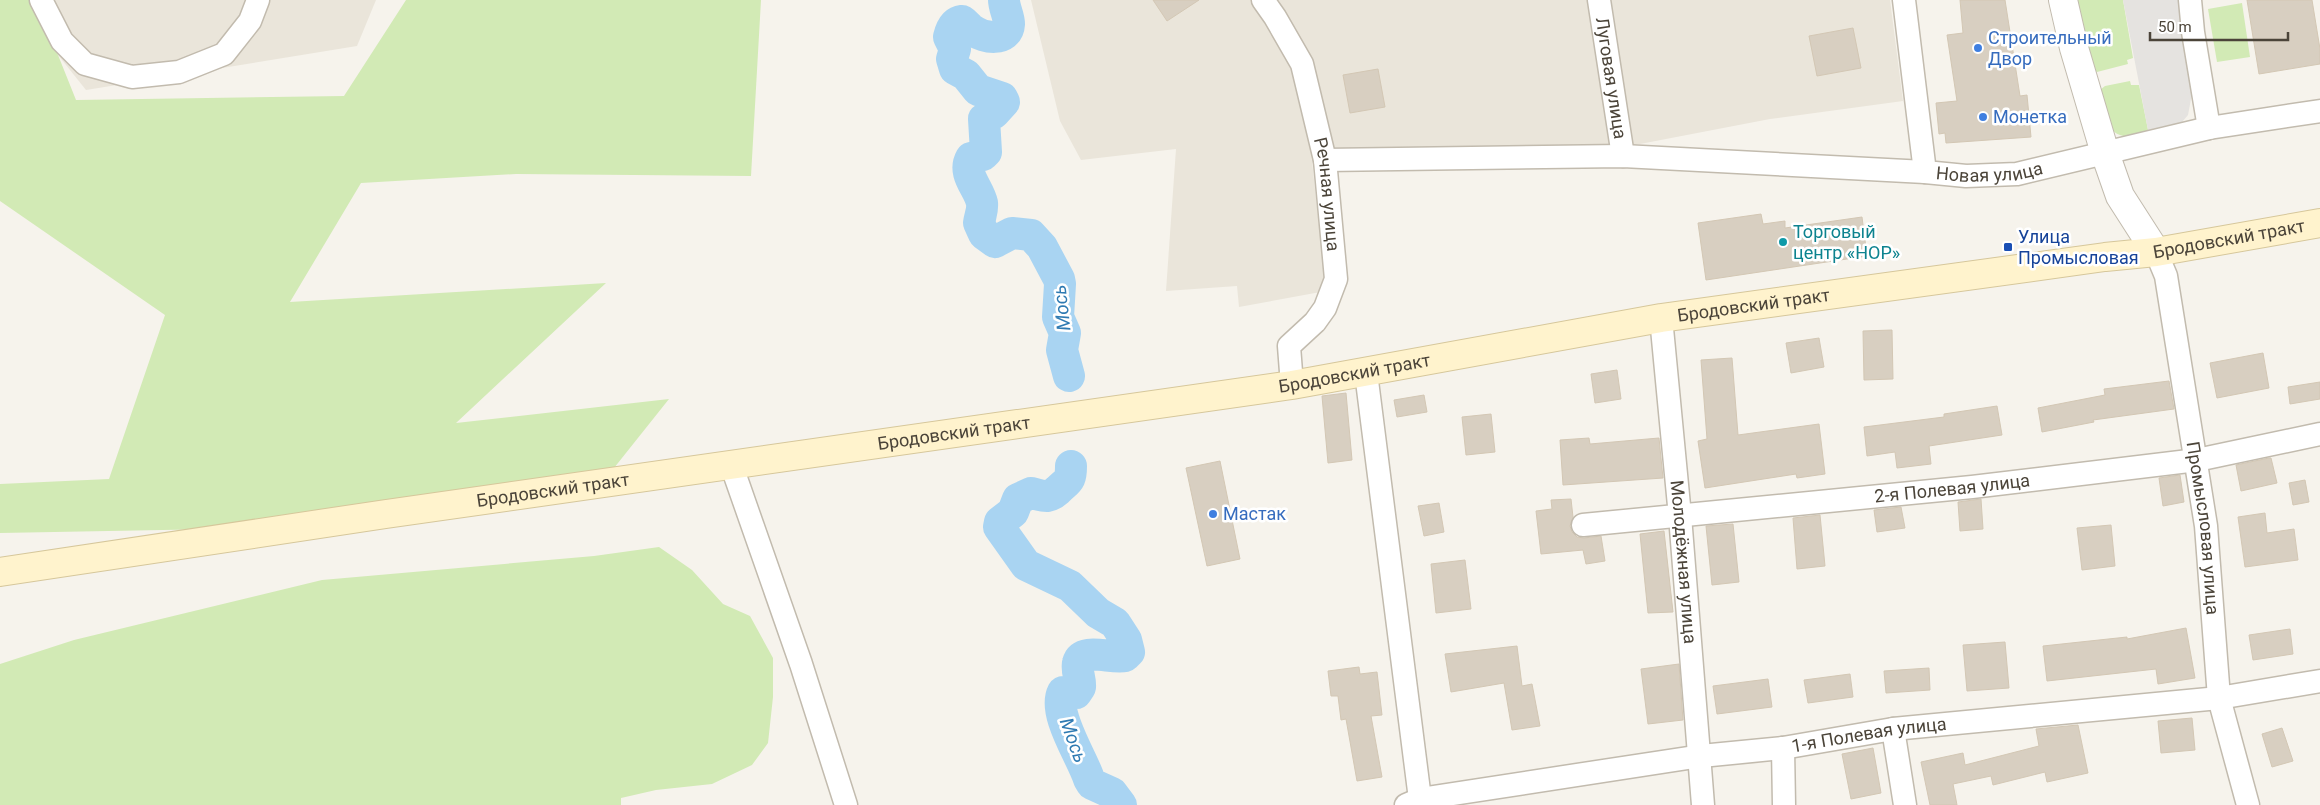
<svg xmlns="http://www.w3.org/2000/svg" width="2320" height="805" viewBox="0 0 2320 805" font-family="Roboto,sans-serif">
  <rect width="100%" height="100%" fill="#f6f3ec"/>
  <g fill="#eae5da">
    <path d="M14 0H376L357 46 86 90Z"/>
    <path d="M1031 0H1890L1903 101 1770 119 1640 144 1311 152 1326 291 1239 307 1237 286 1166 291 1176 149 1081 160 1060 121Z"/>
  </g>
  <g fill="#d2eab5">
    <path d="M0 0H36L76 100 344 96 406 0H761L751 176 516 174 361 183 290 302 606 283 456 423 669 399 614 468 217 529 0 533V484L109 479 165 315 0 201Z"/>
    <path d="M2075 0H2123L2133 58 2127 60 2128 64 2097 72 2094 70Z"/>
    <path d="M2242 3 2250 57 2217 62 2208 9Z"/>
    <path d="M2130 81 2131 85H2139L2148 130C2137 139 2120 139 2111 129L2100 90 2105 86Z"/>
    <path d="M659 547 692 570 723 604 750 616 773 658V697L768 743 752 765 712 784 656 790 621 798V805H0V664L74 640 322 580 594 556Z"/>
  </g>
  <path fill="#e5e3e0" d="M2123 0H2178L2193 88 2188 115 2182 122 2148 130Z"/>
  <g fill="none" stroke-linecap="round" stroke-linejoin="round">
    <g stroke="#a9d4f2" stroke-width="32">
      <path d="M1004 0C1004 8 1009 16 1009 24 1008 42 984 38 974 31 969 29 967 24 962 21 954 22 951 29 949 37L955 49 952 59 955 69 966 75 978 90 1002 98 1004 102 994 113 984 119 986 152 983 155 971 158C962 174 979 188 982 203 983 210 980 216 979 223L984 234 995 242 1012 233 1031 235 1042 247 1059 279 1060 284 1058 317 1065 333 1062 350 1069 376"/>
      <path d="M1071 466C1071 482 1068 480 1058 490 1048 499 1045 496 1031 493L1018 499 1013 512 1000 522 999 527 1026 565 1070 586 1098 613 1115 623 1126 640 1129 652 1125 656C1111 659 1082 647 1078 663 1076 670 1081 680 1080 687L1076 693 1063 692C1052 713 1082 757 1089 779L1092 784 1112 793 1121 805"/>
    </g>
  </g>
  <g fill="#d8cfc1" stroke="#d3c7b4">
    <path d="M1153 0H1199L1167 21Z"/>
    <path d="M1960 0H2005L2020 96 2027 95 2031 137 1946 143 1945 133 1939 134 1936 103 1957 101 1947 35 1963 33Z"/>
    <path d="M2247 0H2312L2320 49V64L2259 74Z"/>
    <path d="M1853 28 1861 68 1817 76 1809 36Z"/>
    <path d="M1378 69 1385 107 1350 113 1343 75Z"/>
    <path d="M1761 214 1763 224 1785 221V228L1862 217 1867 256 1706 280 1698 223Z"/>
    <path d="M1892 330 1893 379 1864 380 1863 331Z"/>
    <path d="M1819 338 1824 367 1791 373 1786 343Z"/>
    <path d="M2263 353 2269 388 2217 398 2210 363Z"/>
    <path d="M1732 358 1738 435 1819 424 1825 474 1797 478 1796 474 1705 488 1698 441 1707 439 1701 360Z"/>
    <path d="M1617 370 1621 399 1595 403 1591 374Z"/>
    <path d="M2169 381 2174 409 2093 420 2094 422 2042 432 2038 408 2105 395 2104 389Z"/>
    <path d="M2320 382V399L2290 404 2288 387Z"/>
    <path d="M1346 393 1352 460 1328 463 1322 396Z"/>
    <path d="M1424 395 1427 412 1397 417 1394 400Z"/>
    <path d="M1997 406 2002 435 1929 446 1931 464 1897 468 1895 452 1867 456 1864 427 1944 417V414Z"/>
    <path d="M1491 414 1495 452 1466 455 1462 417Z"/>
    <path d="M1589 438 1590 444 1659 438 1663 478 1563 485 1560 440Z"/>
    <path d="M2269 458H2271L2277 483 2241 491 2236 465Z"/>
    <path d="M1220 461 1240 559 1207 566 1186 468Z"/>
    <path d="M2180 475 2184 502 2163 506 2159 478Z"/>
    <path d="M2305 480 2309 502 2293 505 2289 483Z"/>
    <path d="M1571 499 1573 517 1570 526 1572 532 1577 537 1584 538 1601 536 1605 561 1586 564 1583 550 1541 554 1536 511 1552 509 1551 500Z"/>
    <path d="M1981 499 1983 529 1960 531 1958 502Z"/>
    <path d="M1439 503 1444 532 1424 536 1418 506Z"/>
    <path d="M1901 507 1905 528 1877 532 1874 510Z"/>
    <path d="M2265 513 2267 533 2294 529 2298 560 2245 567 2238 517Z"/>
    <path d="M1820 515 1825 566 1797 569 1793 518Z"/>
    <path d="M1733 524 1739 582 1712 585 1706 526Z"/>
    <path d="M2111 525 2115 566 2082 570 2077 528Z"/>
    <path d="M1664 531 1673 612 1648 613 1640 534Z"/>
    <path d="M1465 560 1471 609 1436 613 1431 564Z"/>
    <path d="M2186 628 2195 678 2158 684 2156 669 2047 681 2043 646 2127 637V639Z"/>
    <path d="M2290 629 2293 654 2253 660 2249 635Z"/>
    <path d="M2005 642 2009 688 1967 691 1963 645Z"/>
    <path d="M1517 646 1522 686 1532 684 1540 726 1512 730 1504 683 1451 692 1445 654Z"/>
    <path d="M1679 664 1683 720 1648 724 1641 669Z"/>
    <path d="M1359 667 1360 674 1377 672 1382 715 1371 716 1382 777 1357 781 1346 719 1341 720 1338 696H1331L1328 671Z"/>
    <path d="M1929 668 1930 690 1886 693 1884 671Z"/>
    <path d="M1850 674 1853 697 1808 703 1804 680Z"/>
    <path d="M1768 679 1772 707 1717 714 1713 686Z"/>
    <path d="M2192 718 2195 750 2161 753 2158 721Z"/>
    <path d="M2078 725 2088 773 2047 782 2045 772 1993 785 1991 776 1953 784 1957 805H1930L1921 762 1963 753 1965 765 2039 746 2036 729Z"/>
    <path d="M2282 728 2293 761 2272 767 2262 734Z"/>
    <path d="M1873 748 1881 793 1851 799 1842 754Z"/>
  </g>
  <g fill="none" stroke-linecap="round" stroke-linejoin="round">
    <defs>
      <g id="minor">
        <path d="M41 0 62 41 85 64 132 77 179 72 224 54 250 21 258 0"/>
        <path id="s1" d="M1263 0 1275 17 1302 64 1325 160 1336 279 1325 308 1315 322 1289 346 1292 385"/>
        <path id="s2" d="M1599 0 1623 156"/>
        <path id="s3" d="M1904 0 1925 172 1966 176 2017 174 2209 128 2320 111"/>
        <path d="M2190 0 2193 32 2209 128"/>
        <path d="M1325 160 1623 156 1925 172"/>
        <path id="s4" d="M2156 252 2166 276 2206 526 2219 698 2248 805"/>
        <path id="s5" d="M1661 318 1680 516 1703 805"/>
        <path d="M1366 373 1420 799"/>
        <path d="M731 464 801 664 846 805"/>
        <path id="s6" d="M1583 525 1972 487 2197 460 2320 434"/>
        <path d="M1893 729 1905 805"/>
        <path d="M1783 748 1784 805"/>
        <path id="s7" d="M1406 805 1420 799 1701 756 1783 748 1893 729 2219 698 2320 681"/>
      </g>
      <path id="tertiary" d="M2063 0 2074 48 2105 153 2120 196 2156 252"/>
      <g id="secondary">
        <path id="s8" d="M0 572 386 514 1292 385 1661 318 2105 257 2156 252 2320 223"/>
      </g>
    </defs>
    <use href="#minor" stroke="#c2bbae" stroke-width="25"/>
    <use href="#tertiary" stroke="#c2bbae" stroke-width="30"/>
    <use href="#secondary" stroke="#d6c79b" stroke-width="30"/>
    <use href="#minor" stroke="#fff" stroke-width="22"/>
    <use href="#tertiary" stroke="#fff" stroke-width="28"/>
    <use href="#secondary" stroke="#fff3cd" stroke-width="28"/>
  </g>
  <g fill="#3f7fe0" stroke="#fff" stroke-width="2">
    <circle cx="1978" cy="48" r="5"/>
    <circle cx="1983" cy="117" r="5"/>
    <circle cx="1213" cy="514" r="5"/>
  </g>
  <circle fill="#0f9aa8" stroke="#fff" stroke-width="2" cx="1783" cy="242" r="5"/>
  <rect fill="#1a4fb4" stroke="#fff" stroke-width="2" x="2003" y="242" width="10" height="10" rx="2.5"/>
  <g text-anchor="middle" stroke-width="5" stroke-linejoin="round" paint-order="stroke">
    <g font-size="18" fill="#366cbe" stroke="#fff" text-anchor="start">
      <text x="1988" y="44">Строительный<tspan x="1988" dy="21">Двор</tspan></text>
      <text x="1993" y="123">Монетка</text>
      <text x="1223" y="520">Мастак</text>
    </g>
    <g font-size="18" fill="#4b4439" stroke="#fff">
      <text dy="6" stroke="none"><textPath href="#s2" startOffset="79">Луговая улица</textPath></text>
      <text dy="6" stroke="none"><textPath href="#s3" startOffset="238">Новая улица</textPath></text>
      <text dy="6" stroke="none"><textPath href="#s1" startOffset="208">Речная улица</textPath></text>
      <text dy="6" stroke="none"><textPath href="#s8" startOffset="2254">Бродовский тракт</textPath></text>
      <text dy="6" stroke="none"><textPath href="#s8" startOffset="1774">Бродовский тракт</textPath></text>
      <text dy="6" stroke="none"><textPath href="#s8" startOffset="1369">Бродовский тракт</textPath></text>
      <text dy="6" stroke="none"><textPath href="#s8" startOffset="964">Бродовский тракт</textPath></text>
      <text dy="6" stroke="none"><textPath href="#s6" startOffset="371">2-я Полевая улица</textPath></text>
      <text dy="6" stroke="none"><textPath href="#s8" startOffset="559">Бродовский тракт</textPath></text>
      <text dy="6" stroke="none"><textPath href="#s4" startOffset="281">Промысловая улица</textPath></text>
      <text dy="6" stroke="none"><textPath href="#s5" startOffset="245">Молодёжная улица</textPath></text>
      <text dy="6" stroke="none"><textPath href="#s7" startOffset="469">1-я Полевая улица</textPath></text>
    </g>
    <g font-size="18" fill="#0d838f" stroke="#fff" text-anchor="start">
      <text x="1793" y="238">Торговый<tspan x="1793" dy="21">центр «НОР»</tspan></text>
    </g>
    <g font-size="18" fill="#164399" stroke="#fff" text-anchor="start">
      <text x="2018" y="243">Улица<tspan x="2018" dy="21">Промысловая</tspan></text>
    </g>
    <g font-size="19" font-style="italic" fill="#2e7ab2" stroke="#fff">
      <text transform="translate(1061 308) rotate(-96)" y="7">Мось</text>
      <text transform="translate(1074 740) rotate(70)" y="7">Мось</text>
    </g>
  </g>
  <path d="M2150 32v8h138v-8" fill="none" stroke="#4b4439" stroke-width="2.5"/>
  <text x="2158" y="32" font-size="15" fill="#4b4439" stroke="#ffffff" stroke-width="4" paint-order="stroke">50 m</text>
</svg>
